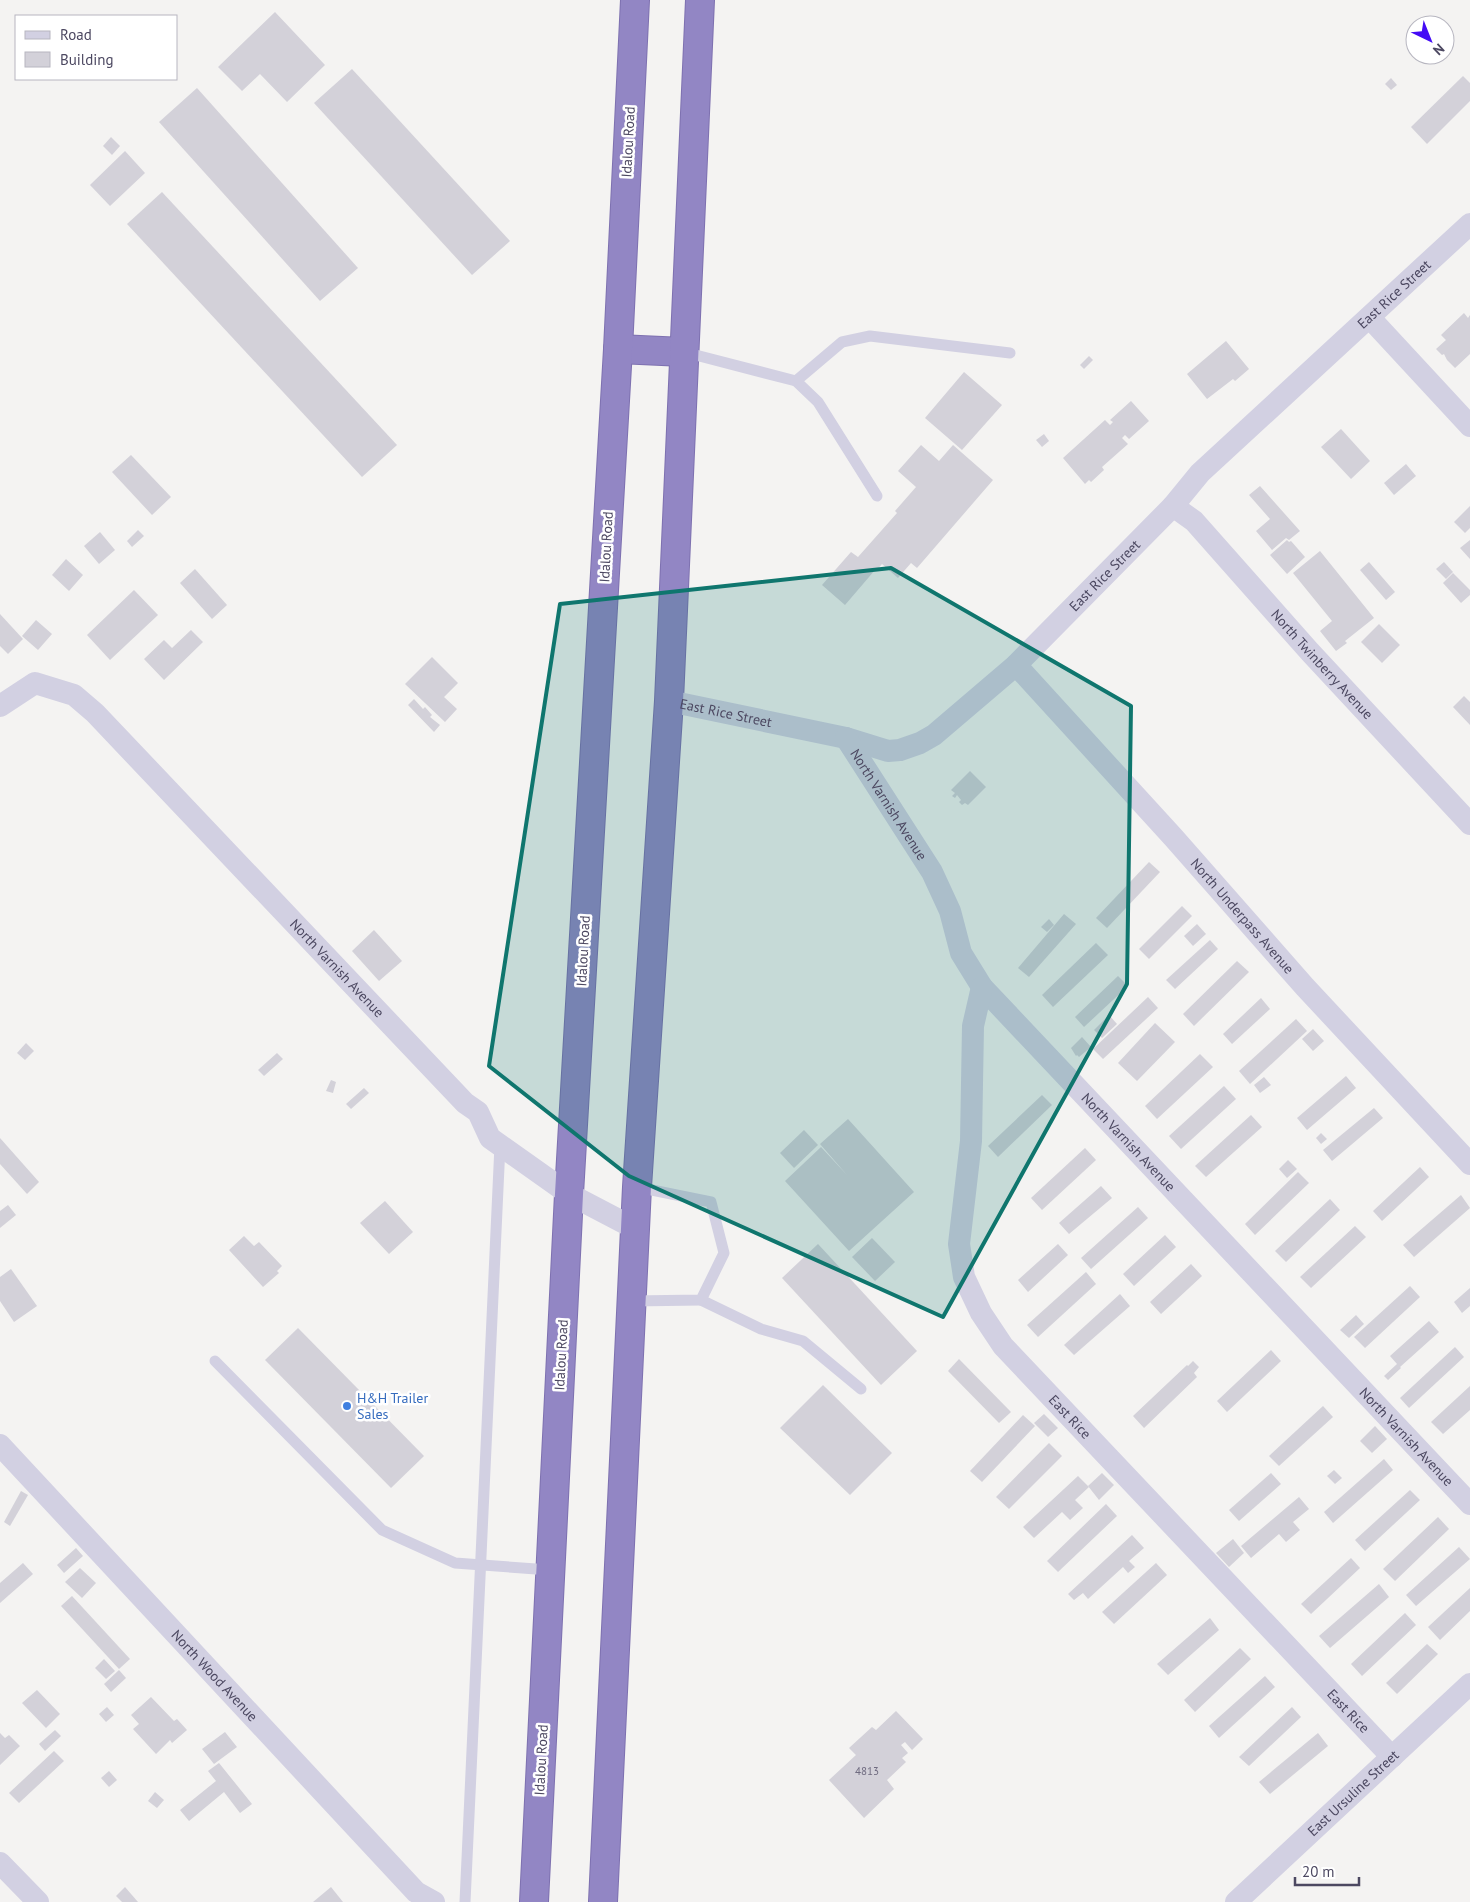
<svg xmlns="http://www.w3.org/2000/svg" width="1470" height="1902" viewBox="0 0 1470 1902" font-family="'PT Sans',sans-serif">
  <rect width="100%" height="100%" fill="#f4f3f2"/>
  <g fill="#d3d1d9">
    <path d="M275 12 325 65 287 102 260 74 242 91 218 67Z"/>
    <path d="M352 69 510 241 472 275 314 103Z"/>
    <path d="M1463 76 1470 83V101L1427 144 1411 127Z"/>
    <path d="M1391 78 1397 85 1391 90 1385 84Z"/>
    <path d="M197 88 358 268 320 301 159 122Z"/>
    <path d="M111 137 120 146 112 155 103 146Z"/>
    <path d="M125 151 145 173 110 206 90 185Z"/>
    <path d="M162 192 397 445 362 477 127 224Z"/>
    <path d="M1464 313 1468 318 1470 315V354L1455 368 1447 360 1444 354 1442 355 1436 349 1446 340 1441 335Z"/>
    <path d="M1226 341 1249 369 1235 381 1233 379 1207 399 1187 374Z"/>
    <path d="M1089 356 1093 360 1084 369 1080 365Z"/>
    <path d="M964 372 1002 405 962 450 925 418Z"/>
    <path d="M1131 401 1149 421 1129 439 1125 435 1122 438 1128 444 1102 467 1104 470 1091 482 1089 480 1085 484 1063 458 1105 420 1110 425 1113 422 1110 420Z"/>
    <path d="M1341 429 1370 461 1351 479 1321 447Z"/>
    <path d="M1044 434 1049 441 1042 447 1036 440Z"/>
    <path d="M921 445 939 461 953 445 993 480 917 568 911 563 898 578 882 564 876 571 875 570 845 605 822 585 851 552 858 557 897 513 895 511 916 487 898 471Z"/>
    <path d="M131 455 171 497 152 515 112 472Z"/>
    <path d="M1406 464 1416 476 1394 495 1384 483Z"/>
    <path d="M1260 486 1300 531 1289 540 1286 538 1272 550 1256 531 1270 519 1249 495Z"/>
    <path d="M1470 506V528L1465 533 1454 522Z"/>
    <path d="M138 530 144 536 132 547 127 541Z"/>
    <path d="M100 532 115 550 99 564 84 546Z"/>
    <path d="M1287 540 1289 542 1291 541 1305 557 1287 574 1270 555Z"/>
    <path d="M1470 540V559L1460 548Z"/>
    <path d="M1320 551 1374 618 1345 641 1347 643 1336 651 1320 631 1332 621 1293 573Z"/>
    <path d="M66 559 83 575 69 591 52 575Z"/>
    <path d="M1369 562 1395 592 1386 600 1360 570Z"/>
    <path d="M1444 562 1453 572 1446 579 1436 569Z"/>
    <path d="M195 569 227 605 212 619 180 583Z"/>
    <path d="M1453 573 1470 590V595L1461 603 1443 583Z"/>
    <path d="M134 590 158 615 110 660 87 635Z"/>
    <path d="M0 614 23 639 8 654 0 646Z"/>
    <path d="M36 620 52 634 38 650 22 636Z"/>
    <path d="M1379 624 1400 645 1382 663 1361 642Z"/>
    <path d="M191 630 203 642 164 680 144 659 164 640 172 648Z"/>
    <path d="M432 657 458 683 444 697 457 709 445 722 405 684Z"/>
    <path d="M1464 696 1470 702V725L1453 707Z"/>
    <path d="M414 699 423 709 425 707 432 715 430 717 440 725 434 732 408 705Z"/>
    <path d="M970 771 986 787 968 805 965 803 962 805 959 802 961 800 957 795 955 798 952 796 955 793 951 790Z"/>
    <path d="M1149 862 1160 872 1107 928 1096 918Z"/>
    <path d="M1182 906 1192 916 1149 959 1139 949Z"/>
    <path d="M1064 914 1076 924 1029 977 1018 968Z"/>
    <path d="M1049 919 1054 925 1047 932 1041 927Z"/>
    <path d="M1197 924 1206 934 1193 946 1184 936Z"/>
    <path d="M374 930 402 961 379 981 352 951Z"/>
    <path d="M1210 940 1218 949 1175 989 1166 980Z"/>
    <path d="M1096 943 1108 955 1053 1007 1042 995Z"/>
    <path d="M1237 961 1249 972 1194 1026 1183 1014Z"/>
    <path d="M1118 976 1128 986 1084 1027 1075 1017Z"/>
    <path d="M1148 997 1158 1008 1103 1059 1093 1049Z"/>
    <path d="M1261 998 1270 1009 1232 1044 1223 1034Z"/>
    <path d="M1109 1015 1117 1024 1102 1038 1094 1030Z"/>
    <path d="M1296 1019 1307 1031 1250 1084 1239 1071Z"/>
    <path d="M1155 1023 1175 1042 1137 1081 1118 1063Z"/>
    <path d="M1313 1029 1324 1041 1313 1051 1302 1039Z"/>
    <path d="M1082 1037 1091 1047 1079 1057 1077 1055 1076 1056 1071 1048Z"/>
    <path d="M26 1043 34 1051 25 1060 17 1053Z"/>
    <path d="M277 1053 283 1059 264 1076 258 1070Z"/>
    <path d="M1200 1054 1213 1067 1157 1119 1145 1106Z"/>
    <path d="M1346 1076 1356 1088 1307 1130 1297 1118Z"/>
    <path d="M1264 1077 1271 1085 1260 1093 1254 1085Z"/>
    <path d="M331 1080 336 1082 333 1093 326 1091Z"/>
    <path d="M1224 1086 1236 1099 1181 1149 1169 1136Z"/>
    <path d="M364 1088 369 1093 351 1109 346 1104Z"/>
    <path d="M1042 1095 1052 1105 998 1157 988 1146Z"/>
    <path d="M1374 1108 1383 1118 1332 1161 1323 1150Z"/>
    <path d="M1251 1115 1262 1127 1206 1177 1195 1166Z"/>
    <path d="M848 1119 914 1192 849 1251 785 1181 821 1147 847 1175 820 1144Z"/>
    <path d="M804 1130 818 1145 794 1168 780 1153Z"/>
    <path d="M1321 1133 1327 1139 1321 1144 1316 1138Z"/>
    <path d="M0 1138 39 1182 27 1194 0 1164Z"/>
    <path d="M1085 1148 1096 1160 1042 1210 1031 1198Z"/>
    <path d="M1288 1160 1297 1169 1287 1178 1279 1169Z"/>
    <path d="M1420 1167 1429 1177 1382 1221 1373 1211Z"/>
    <path d="M1298 1172 1309 1183 1255 1235 1245 1224Z"/>
    <path d="M1101 1186 1112 1198 1069 1234 1059 1223Z"/>
    <path d="M1461 1195 1470 1208 1414 1257 1403 1245Z"/>
    <path d="M1330 1199 1340 1210 1286 1262 1275 1251Z"/>
    <path d="M385 1201 413 1232 389 1254 360 1223Z"/>
    <path d="M8 1205 16 1215 0 1228V1211Z"/>
    <path d="M1138 1207 1148 1218 1091 1269 1081 1258Z"/>
    <path d="M1355 1226 1366 1237 1311 1288 1300 1277Z"/>
    <path d="M1165 1235 1176 1247 1134 1286 1123 1274Z"/>
    <path d="M244 1236 254 1246 259 1242 282 1266 277 1271 279 1273 263 1287 229 1250Z"/>
    <path d="M872 1238 895 1262 875 1281 852 1257Z"/>
    <path d="M818 1244 917 1351 881 1385 782 1278Z"/>
    <path d="M1058 1244 1068 1255 1028 1292 1018 1280Z"/>
    <path d="M1191 1264 1202 1276 1161 1314 1150 1302Z"/>
    <path d="M11 1269 37 1306 14 1322 0 1301V1277Z"/>
    <path d="M1086 1272 1096 1284 1038 1337 1027 1325Z"/>
    <path d="M1410 1286 1420 1297 1365 1348 1354 1337Z"/>
    <path d="M1470 1288V1306L1462 1313 1454 1302Z"/>
    <path d="M1120 1294 1130 1306 1074 1355 1064 1345Z"/>
    <path d="M1356 1315 1364 1324 1349 1338 1340 1330Z"/>
    <path d="M1429 1321 1439 1332 1400 1367 1401 1368 1388 1380 1384 1376 1397 1364 1390 1356Z"/>
    <path d="M298 1328 424 1456 391 1488 265 1360Z"/>
    <path d="M1455 1347 1464 1357 1409 1408 1400 1398Z"/>
    <path d="M1271 1350 1281 1361 1227 1412 1217 1401Z"/>
    <path d="M959 1359 1011 1412 999 1423 948 1371Z"/>
    <path d="M1193 1361 1199 1367 1194 1373 1197 1377 1144 1428 1133 1416 1187 1365 1188 1366Z"/>
    <path d="M823 1385 892 1453 850 1495 780 1428Z"/>
    <path d="M1470 1386V1410L1443 1434 1431 1422Z"/>
    <path d="M1323 1406 1333 1417 1279 1466 1269 1456Z"/>
    <path d="M1044 1414 1058 1428 1048 1437 1034 1423Z"/>
    <path d="M1023 1415 1035 1426 982 1482 970 1471Z"/>
    <path d="M1375 1426 1387 1439 1372 1453 1360 1441Z"/>
    <path d="M1049 1443 1062 1456 1009 1509 996 1497Z"/>
    <path d="M1384 1459 1393 1470 1333 1523 1324 1512Z"/>
    <path d="M1334 1470 1342 1478 1335 1484 1327 1476Z"/>
    <path d="M1102 1473 1114 1485 1099 1500 1088 1486Z"/>
    <path d="M1271 1473 1281 1484 1239 1521 1229 1510Z"/>
    <path d="M1078 1476 1089 1487 1075 1500 1083 1508 1070 1520 1062 1512 1034 1538 1023 1527Z"/>
    <path d="M1410 1490 1420 1500 1365 1551 1355 1540Z"/>
    <path d="M21 1491 28 1495 10 1526 4 1522Z"/>
    <path d="M1299 1497 1309 1509 1293 1522 1300 1530 1286 1542 1279 1534 1251 1558 1241 1546Z"/>
    <path d="M1106 1504 1117 1516 1058 1572 1047 1561Z"/>
    <path d="M1438 1517 1449 1529 1395 1581 1383 1569Z"/>
    <path d="M1132 1535 1144 1548 1129 1561 1135 1567 1128 1573 1123 1567 1088 1599 1083 1593 1074 1600 1068 1594Z"/>
    <path d="M1233 1539 1244 1553 1229 1567 1216 1553Z"/>
    <path d="M1459 1547 1470 1559 1416 1606 1406 1595Z"/>
    <path d="M76 1548 83 1556 64 1573 57 1565Z"/>
    <path d="M1351 1558 1360 1568 1311 1614 1301 1604Z"/>
    <path d="M23 1563 33 1574 0 1603V1583Z"/>
    <path d="M1156 1563 1167 1575 1114 1624 1102 1612Z"/>
    <path d="M80 1568 96 1583 82 1598 65 1582Z"/>
    <path d="M1379 1584 1389 1597 1330 1648 1319 1636Z"/>
    <path d="M1470 1588V1611L1440 1640 1428 1627Z"/>
    <path d="M72 1596 130 1659 119 1669 61 1606Z"/>
    <path d="M1405 1613 1416 1625 1362 1676 1351 1664Z"/>
    <path d="M1210 1618 1219 1630 1168 1675 1157 1664Z"/>
    <path d="M1427 1644 1438 1654 1397 1694 1386 1683Z"/>
    <path d="M1240 1648 1251 1659 1195 1712 1184 1700Z"/>
    <path d="M104 1659 115 1671 106 1679 95 1668Z"/>
    <path d="M119 1670 126 1678 111 1692 104 1684Z"/>
    <path d="M1265 1676 1275 1687 1219 1738 1209 1726Z"/>
    <path d="M37 1690 60 1714 46 1728 22 1703Z"/>
    <path d="M151 1697 174 1721 177 1719 187 1730 172 1743 170 1740 156 1754 133 1729 139 1724 131 1715Z"/>
    <path d="M107 1707 114 1715 106 1722 99 1714Z"/>
    <path d="M1292 1707 1301 1717 1249 1766 1239 1757Z"/>
    <path d="M896 1711 923 1739 912 1750 905 1742 901 1745 908 1753 902 1758 906 1762 887 1780 894 1789 864 1818 829 1780 856 1755 849 1748 872 1727 876 1730Z"/>
    <path d="M55 1730 61 1736 45 1751 39 1744Z"/>
    <path d="M225 1732 237 1747 214 1764 202 1749Z"/>
    <path d="M0 1733 5 1738 9 1735 20 1746 0 1765Z"/>
    <path d="M1318 1733 1328 1746 1270 1794 1259 1782Z"/>
    <path d="M54 1751 64 1761 19 1803 9 1793Z"/>
    <path d="M219 1763 252 1804 240 1813 224 1792 189 1821 180 1810 216 1781 208 1771Z"/>
    <path d="M109 1771 117 1780 109 1787 101 1778Z"/>
    <path d="M155 1792 164 1800 157 1808 148 1801Z"/>
    <path d="M125 1887 138 1902H122L116 1896Z"/>
    <path d="M331 1887 343 1902H313Z"/>
  </g>
  <g fill="none" stroke-linecap="round" stroke-linejoin="round">
    <defs>
      <g id="highway">
        <path d="M618 349 684 352"/>
        <path d="M534 1902 569 1194 618 349 635 0"/>
        <path d="M603 1902 637 1187 669 701 700 0"/>
      </g>
    </defs>
    <use href="#highway" stroke="#7e71b0" stroke-width="30"/>
    <g stroke="#d2d0e2" stroke-width="11">
      <path d="M684 352 796 381 842 342 870 336 1010 353"/>
      <path d="M796 381 818 402 877 496"/>
      <path d="M701 1300 761 1329 803 1341 861 1389"/>
      <path d="M632 1301 701 1300 724 1253 711 1202 637 1187"/>
      <path d="M215 1361 382 1530 455 1563 550 1570"/>
      <path d="M465 1902 500 1145"/>
    </g>
    <g stroke="#d2d0e2" stroke-width="22">
      <path d="M1370 318 1470 426"/>
      <path id="s1" d="M1173 506 1194 521 1310 652 1470 824"/>
      <path id="s2" d="M1016 665 1173 837 1305 987 1470 1164"/>
      <path id="s3" d="M669 701 846 738 888 751 900 750 920 743 934 735 1016 665 1173 506 1200 473 1470 224"/>
      <path id="s4" d="M0 706 35 683 74 695 95 713 465 1103 478 1112 490 1138 569 1194 634 1228"/>
      <path id="s5" d="M846 738 932 872 950 911 961 953 982 987 1470 1504"/>
      <path id="s6" d="M982 987 973 1026 971 1141 959 1244 964 1277 981 1313 1003 1346 1392 1757"/>
      <path id="s7" d="M0 1445 416 1892 434 1902"/>
      <path d="M0 1863 38 1902"/>
      <path id="s8" d="M1236 1902 1470 1684"/>
    </g>
    <use href="#highway" stroke="#9286c4" stroke-width="28"/>
  </g>
  <path fill="#0f766e" fill-opacity="0.2" stroke="#0f766e" stroke-width="4" stroke-linejoin="round" d="M891 568 1131 706 1127 984 943 1317 629 1176 489 1066 560 604Z"/>
  <circle fill="#3f7fe0" stroke="#fff" stroke-width="2" cx="347" cy="1406" r="5"/>
  <g text-anchor="middle" stroke-width="5" stroke-linejoin="round" paint-order="stroke">
    <g font-size="11" fill="#6e6a7f">
      <text x="867" y="1775">4813</text>
    </g>
    <g font-size="14" fill="#4c4861" stroke="#fff">
      <text transform="translate(628 142) rotate(-87)" y="5">Idalou Road</text>
      <text dy="5" stroke="none"><textPath href="#s3" startOffset="912">East Rice Street</textPath></text>
      <text transform="translate(606 547) rotate(-87)" y="5">Idalou Road</text>
      <text dy="5" stroke="none"><textPath href="#s3" startOffset="508">East Rice Street</textPath></text>
      <text dy="5" stroke="none"><textPath href="#s1" startOffset="218">North Twinberry Avenue</textPath></text>
      <text dy="5" stroke="none"><textPath href="#s3" startOffset="58">East Rice Street</textPath></text>
      <text dy="5" stroke="none"><textPath href="#s5" startOffset="79">North Varnish Avenue</textPath></text>
      <text dy="5" stroke="none"><textPath href="#s2" startOffset="338">North Underpass Avenue</textPath></text>
      <text transform="translate(583 951) rotate(-87)" y="5">Idalou Road</text>
      <text dy="5" stroke="none"><textPath href="#s4" startOffset="462">North Varnish Avenue</textPath></text>
      <text dy="5" stroke="none"><textPath href="#s5" startOffset="499">North Varnish Avenue</textPath></text>
      <text transform="translate(561 1355) rotate(-87)" y="5">Idalou Road</text>
      <text dy="5" stroke="none"><textPath href="#s6" startOffset="469">East Rice</textPath></text>
      <text dy="5" stroke="none"><textPath href="#s5" startOffset="904">North Varnish Avenue</textPath></text>
      <text dy="5" stroke="none"><textPath href="#s7" startOffset="315">North Wood Avenue</textPath></text>
      <text dy="5" stroke="none"><textPath href="#s6" startOffset="874">East Rice</textPath></text>
      <text transform="translate(541 1760) rotate(-87)" y="5">Idalou Road</text>
      <text dy="5" stroke="none"><textPath href="#s8" startOffset="160">East Ursuline Street</textPath></text>
    </g>
    <g font-size="14" fill="#366cbe" stroke="#fff" text-anchor="start">
      <text x="357" y="1403">H&amp;H Trailer<tspan x="357" dy="16">Sales</tspan></text>
    </g>
  </g>
  <rect x="15" y="15" width="162" height="65" fill="#ffffff" stroke="#b7b6c0"/>
  <rect x="25" y="31" width="25" height="8" fill="#d2d0e2" stroke="#b7b6c0"/>
  <text x="60" y="40" font-size="15" fill="#4c4861">Road</text>
  <rect x="25" y="52" width="25" height="15" fill="#d3d1d9" stroke="#b7b6c0"/>
  <text x="60" y="65" font-size="15" fill="#4c4861">Building</text>
  <g transform="translate(1430 40) rotate(137)"><circle r="24" fill="#ffffff" stroke="#b7b6c0"/>
  <path d="M0-4L9 19L0 12L-9 19Z" fill="#440bf5"/>
  <text y="-8" font-size="14" font-weight="bold" text-anchor="middle" fill="#4c4861">N</text>
  </g>
  <path d="M1295 1877v8h64v-8" fill="none" stroke="#4c4861" stroke-width="2.5"/>
  <text x="1302" y="1877" font-size="15" fill="#4c4861" stroke="#ffffff" stroke-width="4" paint-order="stroke">20 m</text>
</svg>
